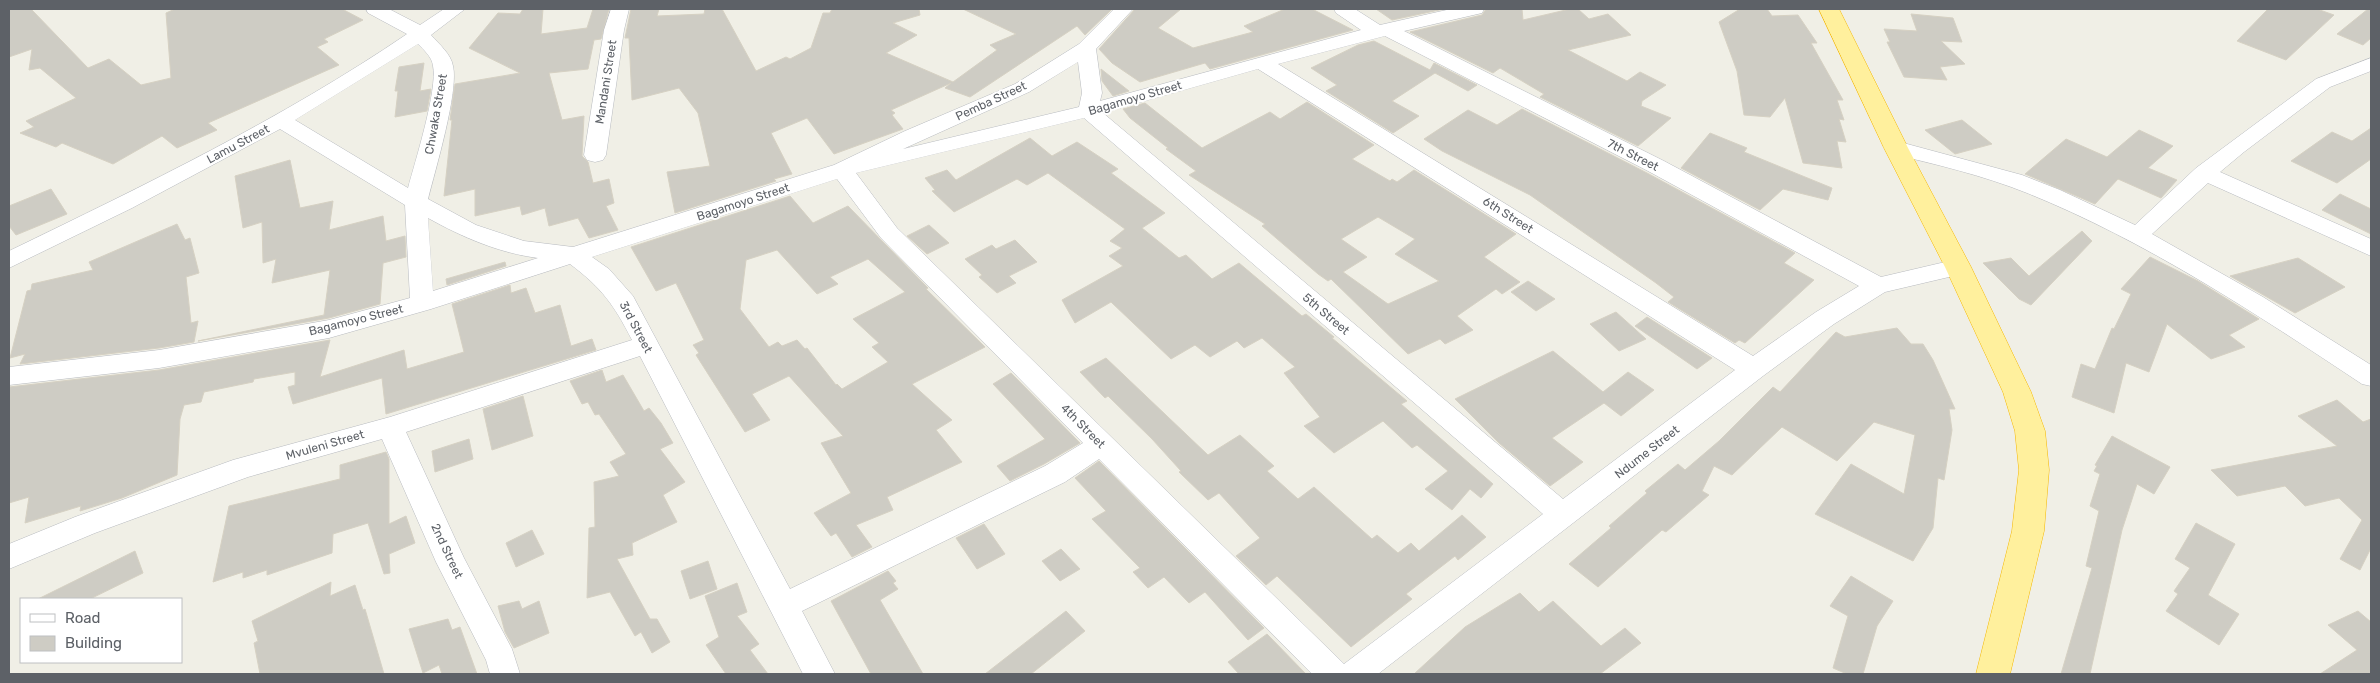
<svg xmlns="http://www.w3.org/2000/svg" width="2380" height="683" viewBox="0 0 2380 683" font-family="Rubik,sans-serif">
  <rect width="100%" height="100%" fill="#f0efe6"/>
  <g fill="#ceccc4" stroke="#d6d1c3" fill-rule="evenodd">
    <path d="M9 9H31L88 68 109 59 141 85 171 78 166 13 175 9H342L363 20 324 39 328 42 317 47 339 65 208 123 217 130 177 148 162 136 113 164 62 143 56 147 20 133 34 127 26 121 76 98 40 68 29 70 32 49 9 57Z"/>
    <path d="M523 9H543L541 34 587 28 593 9H609L601 39 594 40 588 69 549 73 562 120 584 116 582 156 588 162 593 183 609 179 614 203 606 206 618 230 589 238 578 218 549 226 545 208 522 215 520 206 475 216V189L444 196 452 120H450L455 84 520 73 469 48 498 13 520 14Z"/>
    <path d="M631 9H659L657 16 704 14 705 9H722L756 71 786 57 790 59 811 48 823 13H830L832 9H919L920 15 893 23 917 35 886 53 953 82 997 50 990 45 1016 34 963 9H1112L1085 35 1077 26 970 97 945 88 951 83 891 110 895 113 892 115 903 129 867 142 834 154 807 118 771 133 792 174 774 179 776 181 675 213 667 172 710 166 698 113 679 88 632 100 629 38H625Z"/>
    <path d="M1135 9H1181L1158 28 1193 48 1253 32 1244 26 1285 9H1312L1353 30 1210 69 1205 63 1140 82 1112 63 1099 49Z"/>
    <path d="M1376 9H1444L1392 20Z"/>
    <path d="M1486 9H1522L1523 20 1570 9H1578L1589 19 1608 14 1631 35 1568 50 1627 81 1640 72 1666 85 1642 101 1641 106 1671 118 1638 146 1540 97 1544 94 1500 68 1493 73 1410 32 1482 15Z"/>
    <path d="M1740 9H1767L1772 16 1798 15 1817 43H1811L1843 100H1837L1844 120 1839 119 1846 142 1837 141 1842 168 1803 163 1785 98 1770 117 1744 115 1737 71 1719 22Z"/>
    <path d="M2268 9H2317L2334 15 2286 60 2237 41Z"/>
    <path d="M2368 9H2371V38L2363 45 2337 34Z"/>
    <path d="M1911 14 1953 18 1962 42 1941 41 1965 64 1940 67 1947 80 1904 77 1887 42H1890L1884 29 1917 31Z"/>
    <path d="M1374 41 1430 70 1434 63 1477 85 1468 91 1435 73 1392 101 1419 116 1393 133 1326 91 1337 85 1311 68 1358 45Z"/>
    <path d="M424 63 420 91 431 89 427 111 395 117 398 91H395L399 67Z"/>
    <path d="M1101 69 1129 91 1113 96 1102 81Z"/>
    <path d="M1307 102 1374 145 1352 159 1390 181 1392 179 1397 182 1414 170 1516 234 1484 257 1520 282 1502 294 1496 289 1457 316 1473 330 1445 344 1440 339 1408 354 1331 279 1328 281 1318 274 1262 226 1265 224 1189 175 1196 171 1166 149 1168 148 1130 118 1123 109 1145 103 1202 148 1270 112 1280 119ZM1378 217 1415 239 1395 254 1439 281 1388 304 1343 272 1367 257 1341 239Z"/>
    <path d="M1522 109 1647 173 1795 253 1784 263 1814 280 1745 343 1739 340 1735 343 1668 302 1674 297 1656 283 1530 195 1442 151 1424 139 1468 110 1497 125Z"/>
    <path d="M1962 120 1992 144 1955 154 1925 130Z"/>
    <path d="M2371 128V159L2337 183 2291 161 2332 132 2352 141Z"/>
    <path d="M2139 130 2173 146 2148 168 2177 180 2161 198 2118 179 2095 204 2025 174 2066 139 2107 157Z"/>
    <path d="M1710 133 1747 148 1744 152 1832 188 1828 200 1783 189 1760 210 1681 168Z"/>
    <path d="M1030 138 1052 156 1077 142 1118 169 1111 173 1165 213 1142 228 1179 258 1186 255 1212 279 1239 263 1302 316 1306 314 1334 337 1332 338 1407 401 1401 404 1493 484 1481 498 1470 489 1452 510 1425 489 1448 471 1417 445 1412 448 1383 421 1334 453 1304 426 1320 417 1284 373 1295 367 1262 338 1244 348 1237 341 1210 357 1195 345 1171 359 1111 302 1075 323 1062 300 1123 266 1109 256 1122 248 1110 241 1125 229 1048 173 1027 185 1017 179 954 212 932 191 935 190 925 178 947 170 956 180Z"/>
    <path d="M290 160 300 208 333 201 329 230 383 216 386 241 405 236 406 257 383 263 380 304 329 318 198 341 324 315 330 270 272 283 276 259 263 263 262 222 243 228 235 176Z"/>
    <path d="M51 189 67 214 16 235 9 226V206Z"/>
    <path d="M2340 194 2371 209V234L2322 210Z"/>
    <path d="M790 196 813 223 848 206 928 288 926 289 985 347 912 384 952 420 936 430 962 462 887 497 893 510 856 525 872 547 852 557 836 533 831 536 814 513 851 493 821 443 843 436 789 376 752 394 770 420 745 432 696 355 699 353 693 345 704 340 676 283 656 291 631 247ZM777 250 817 294 838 284 830 277 868 259 905 292 853 319 879 343 872 347 888 362 842 389 837 384 836 385 807 348 805 349 797 340 782 346 778 342 769 347 740 309 746 260Z"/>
    <path d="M177 224 185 240 190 238 199 273 186 277 191 323 198 321 194 342 159 348 20 364 25 354 10 358 27 291 31 290 32 284 93 270 89 262Z"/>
    <path d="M929 225 949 243 927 254 907 236Z"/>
    <path d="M2082 231 2092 241 2031 305 2019 299 1983 263 2011 258 2029 276Z"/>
    <path d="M1015 240 1037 262 1009 276 1016 283 997 293 979 277 982 275 965 259 992 245 996 249Z"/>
    <path d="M2150 257 2198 281 2259 319 2229 335 2245 347 2211 359 2167 324 2149 372 2126 363 2114 413 2072 397 2081 364 2095 369 2112 328 2114 329 2131 294 2121 289Z"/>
    <path d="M2298 258 2345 287 2295 313 2230 276Z"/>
    <path d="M505 262 506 266 447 285 446 279Z"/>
    <path d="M1528 281 1555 299 1536 311 1511 292Z"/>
    <path d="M510 285 511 293 526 288 535 313 560 305 571 346 592 339 596 350 386 414 382 378 293 404 288 387 295 385V372L254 379 253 382 204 392 201 402 184 405 180 419 177 475 122 498 80 511 81 506 25 523 29 497 9 503V387L159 370 330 340 320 377 404 350 407 369 464 352 452 304Z"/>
    <path d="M1616 312 1646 339 1619 351 1590 324Z"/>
    <path d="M1647 317 1712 358 1697 369 1635 326Z"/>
    <path d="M1897 328 1911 344H1923L1933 360 1955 409H1949L1952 430 1944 480 1938 478 1933 528 1913 561 1815 514 1851 464 1904 494 1915 435 1874 422 1837 461 1782 427 1732 475 1714 466 1702 491 1709 495 1666 532 1662 530 1598 587 1569 564 1611 528 1609 526 1647 493 1645 491 1678 464 1685 470 1719 441 1773 387 1780 392 1836 332 1845 337Z"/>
    <path d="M1553 351 1603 392 1628 372 1654 390 1621 416 1604 403 1552 438 1583 462 1550 486 1499 443 1455 399Z"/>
    <path d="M1106 358 1208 455 1240 435 1274 466 1267 471 1298 499 1314 487 1372 539 1377 535 1398 553 1411 543 1419 551 1462 515 1486 537 1458 560 1455 556 1406 594 1412 599 1351 647 1277 576 1266 585 1236 556 1260 538 1219 493 1208 500 1179 472 1181 471 1152 439 1108 396 1105 398 1080 372Z"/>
    <path d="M602 370 606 382 623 375 644 411 649 408 661 423 673 443 660 449 685 482 663 495 677 522 632 543 633 555 617 559 650 619H657L670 642 652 653 641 632 635 636 610 592 587 598 589 528 595 527 594 482 619 476 610 462 626 454 599 414 595 415 588 402 582 404 570 381Z"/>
    <path d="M1011 373 1080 443 1044 464 1010 481 997 466 1045 439 993 384Z"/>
    <path d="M523 396 533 436 492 450 483 409Z"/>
    <path d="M2337 400 2363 422 2371 419V548L2360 570 2340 559 2362 520 2339 498 2305 506 2285 486 2237 496 2211 470 2337 446 2298 416Z"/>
    <path d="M2112 436 2170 467 2154 494 2137 484 2122 530 2090 674H2061L2092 568 2086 566 2099 511 2090 506 2100 474 2094 471 2097 466 2095 465Z"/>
    <path d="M469 439 473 459 435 472 432 451Z"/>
    <path d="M386 452 389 459V524L406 516 415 543 389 554 390 573 384 574 368 523 333 534 332 553 267 575V570L243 578V572L213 582 229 506 340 479V465Z"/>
    <path d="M1099 461 1264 628 1248 640 1205 592 1189 603 1164 577 1148 588 1133 572 1140 568 1092 519 1106 511 1075 478Z"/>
    <path d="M2196 523 2235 544 2208 595 2239 614 2219 645 2166 611 2178 594 2174 591 2190 568 2175 559Z"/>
    <path d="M984 524 1005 554 977 569 956 538Z"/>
    <path d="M532 530 544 554 516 567 506 543Z"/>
    <path d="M1061 549 1080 569 1060 581 1042 561Z"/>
    <path d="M135 551 143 573 90 599H38Z"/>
    <path d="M708 561 717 589 690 599 681 571Z"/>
    <path d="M888 571 896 581 893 583 898 589 880 600 923 674H871L831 601Z"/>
    <path d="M1851 576 1893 601 1877 626 1863 674H1847L1833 668 1848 616 1830 606Z"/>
    <path d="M331 582 330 596 355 585 363 610 365 609 384 674H260L254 643 258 641 252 621Z"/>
    <path d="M737 583 747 612 737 616 759 644 750 650 768 674H726L706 645 719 637 705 596Z"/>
    <path d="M1520 593 1539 612 1553 601 1601 646 1625 628 1641 643 1600 674H1414L1465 627Z"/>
    <path d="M519 601 522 609 539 601 549 633 514 648 505 632 498 606Z"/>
    <path d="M1066 611 1085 631 1031 674H985Z"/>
    <path d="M2358 611 2371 622V674H2320L2357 650 2328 625Z"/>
    <path d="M448 619 452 630 460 627 477 674H442L439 665 423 673 409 629Z"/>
    <path d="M1267 634 1306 674H1239L1228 662Z"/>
  </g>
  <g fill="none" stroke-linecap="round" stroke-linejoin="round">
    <defs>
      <g id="minor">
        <path d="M366 9H389L420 25 444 9H465L431 35C439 44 451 54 453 66 459 91 435 171 428 199L476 225 524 241 573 247 834 165 905 131 1015 84 1079 44 1114 9H1133L1096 49 1102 93 1100 101 1361 30 1336 13 1334 9H1355L1380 25 1451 9H1484L1482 13 1404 31 1664 161 1881 277 1958 259 1966 261 1970 267 1966 273 1885 292 1834 324 1763 376 1378 674H1312L1099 459 1065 482 802 611 835 674H803L640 356 406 432 464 558 512 649 520 674H490L486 660 436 562 382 439 248 477 95 533 9 569V544L75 517 233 460 390 417 632 340C614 305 602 288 570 264L431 309 329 338 159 368 9 385V367L159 350 329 320 410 298 405 205 280 129 132 208 9 268V251C145 185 282 119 407 34L368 13ZM1385 36 1648 171 1859 286 1816 312 1753 356 1278 64ZM418 44C424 50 432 57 433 66 438 89 415 162 408 188L295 120ZM1078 62 1082 93 1079 107 903 149 1029 92ZM1258 69 1735 370 1563 499 1103 113ZM1084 118 1543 514 1344 664 897 228 856 173ZM837 179 881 238 1083 443 1045 466 790 589 633 296 609 269 592 257ZM428 218C462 237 499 253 538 258L433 291Z"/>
        <path d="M611 9H629L624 30 606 155 603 160 595 162 587 160 584 155 604 30Z"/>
        <path d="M2371 58V71L2330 87 2244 152 2220 172 2371 239V256L2208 183 2152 234 2263 297 2371 365V386L2362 384C2255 313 2146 241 2027 193 1982 175 1935 164 1888 153L1885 148 1888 143 1896 141 2022 175 2060 190 2135 225 2196 168 2316 79Z"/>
      </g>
      <path id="trunk" d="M1819 9H1839L1908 148 1971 267 2031 392 2045 431 2049 470 2044 531 2010 674H1976L2012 531 2019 470 2015 431 2003 392 1945 267 1884 148Z"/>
    </defs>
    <use href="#minor" stroke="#b8bbc0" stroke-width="1"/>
    <use href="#trunk" stroke="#f6b800" stroke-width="1"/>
    <use href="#minor" fill="#fff" fill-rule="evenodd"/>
    <use href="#trunk" fill="#fff09d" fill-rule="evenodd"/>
  </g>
  <g text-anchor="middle" stroke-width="4" stroke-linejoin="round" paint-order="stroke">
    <g font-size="12" fill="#5d6167" stroke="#fff">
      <text transform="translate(606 82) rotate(-81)" y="4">Mandani Street</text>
      <text transform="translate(1135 98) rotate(-16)" y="4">Bagamoyo Street</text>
      <text transform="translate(991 101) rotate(-25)" y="4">Pemba Street</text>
      <text transform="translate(436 114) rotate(-80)" y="4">Chwaka Street</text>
      <text transform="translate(238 144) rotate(-28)" y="4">Lamu Street</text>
      <text transform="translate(1633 155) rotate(27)" y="4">7th Street</text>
      <text transform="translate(743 202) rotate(-18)" y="4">Bagamoyo Street</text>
      <text transform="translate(1508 215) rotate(32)" y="4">6th Street</text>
      <text transform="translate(1326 314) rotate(40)" y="4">5th Street</text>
      <text transform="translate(356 320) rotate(-14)" y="4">Bagamoyo Street</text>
      <text transform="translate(636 327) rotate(62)" y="4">3rd Street</text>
      <text transform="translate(1083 426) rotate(45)" y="4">4th Street</text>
      <text transform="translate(325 445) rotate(-16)" y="4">Mvuleni Street</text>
      <text transform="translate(1647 452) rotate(-38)" y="4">Ndume Street</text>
      <text transform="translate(447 551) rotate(65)" y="4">2nd Street</text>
    </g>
  </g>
  <rect width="2380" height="683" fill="none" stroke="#5d6167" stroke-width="20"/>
  <rect x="20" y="598" width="162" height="65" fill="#ffffff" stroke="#bec0c2"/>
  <rect x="30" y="614" width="25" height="8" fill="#ffffff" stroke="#bec0c2"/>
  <text x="65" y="623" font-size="15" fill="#5d6167">Road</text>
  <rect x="30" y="636" width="25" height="15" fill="#ceccc4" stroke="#bec0c2"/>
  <text x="65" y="648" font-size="15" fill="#5d6167">Building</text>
</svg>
